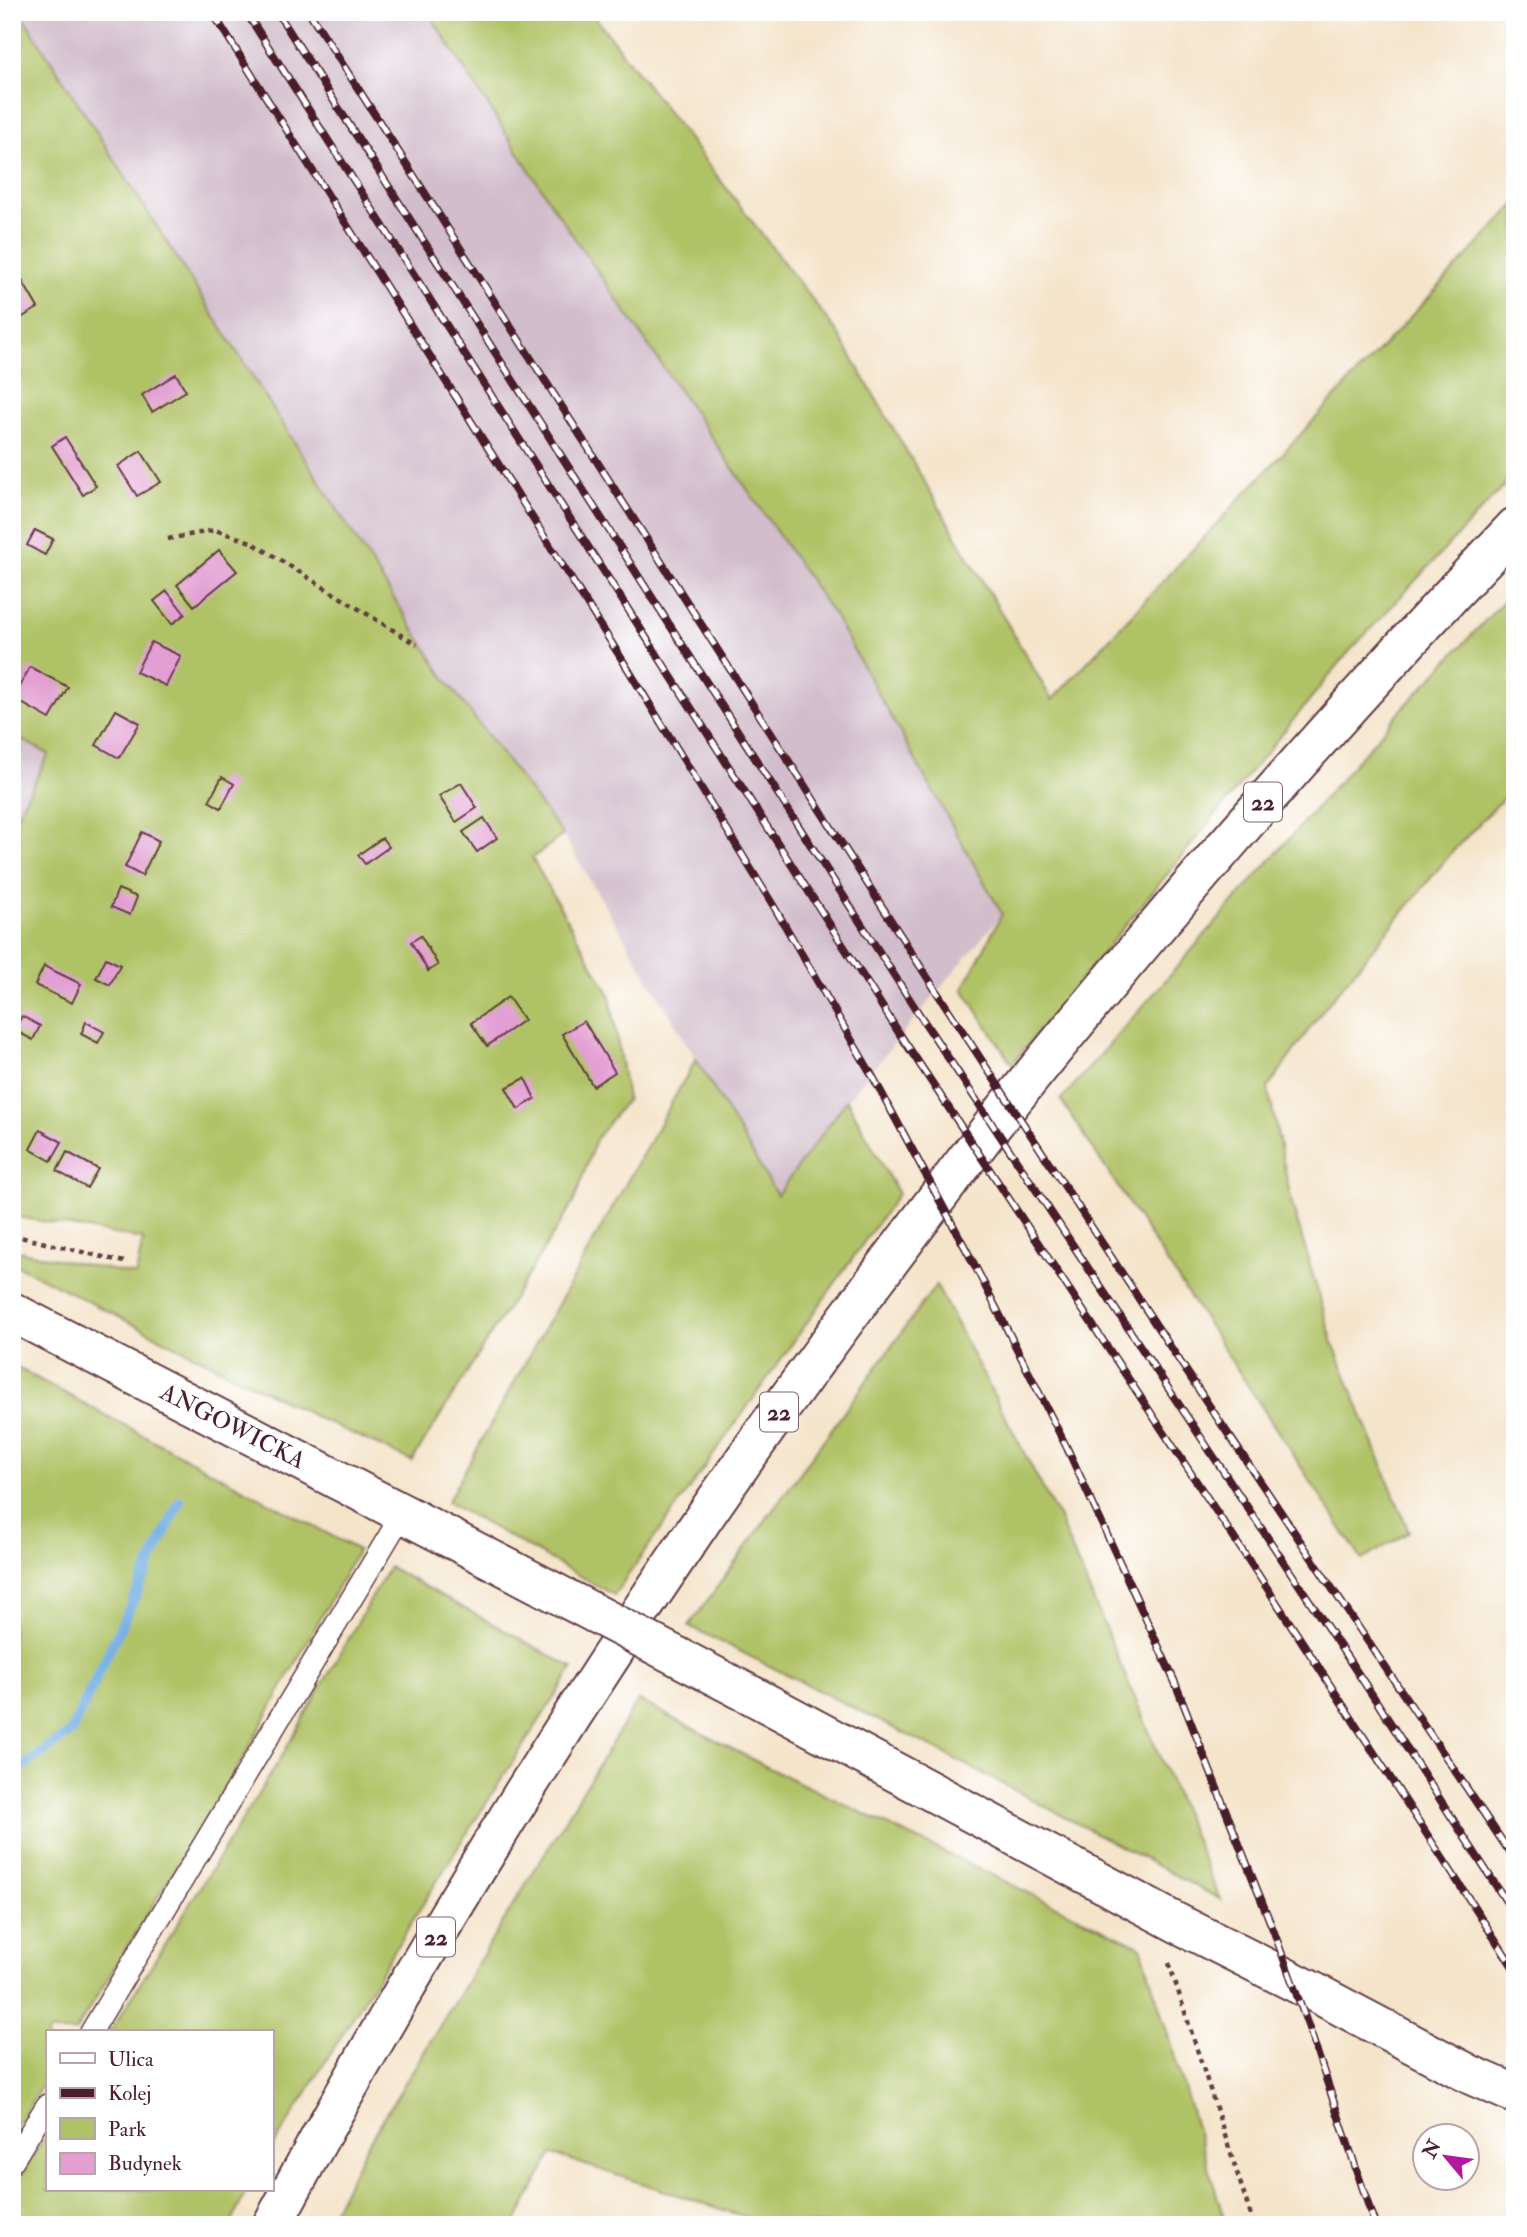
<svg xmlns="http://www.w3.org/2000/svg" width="1527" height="2237" viewBox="0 0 1527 2237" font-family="'IM FELL Double Pica',serif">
  <rect width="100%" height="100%" fill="#fff"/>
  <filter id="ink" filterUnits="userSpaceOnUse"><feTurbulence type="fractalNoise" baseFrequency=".0143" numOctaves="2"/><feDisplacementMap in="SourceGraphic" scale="14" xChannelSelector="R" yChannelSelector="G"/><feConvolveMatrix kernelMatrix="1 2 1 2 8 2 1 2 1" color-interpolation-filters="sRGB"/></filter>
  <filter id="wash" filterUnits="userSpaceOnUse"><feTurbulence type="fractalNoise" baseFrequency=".00686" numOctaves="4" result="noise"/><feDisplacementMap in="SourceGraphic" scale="28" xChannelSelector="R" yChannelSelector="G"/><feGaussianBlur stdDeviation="1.57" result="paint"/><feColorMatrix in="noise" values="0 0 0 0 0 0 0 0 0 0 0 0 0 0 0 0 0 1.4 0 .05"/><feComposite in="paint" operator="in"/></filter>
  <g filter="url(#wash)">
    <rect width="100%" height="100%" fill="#f4e4ca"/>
    <g fill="#d1bdcb">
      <path d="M20 12H428L552 205 835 617 1002 914 847 1100 777 1195 563 835 446 680Z"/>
      <path d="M12 735 49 754 12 825Z"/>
    </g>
    <g fill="#b0c266" stroke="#7d7048" stroke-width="2">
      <path d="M12 12H20L446 680 563 835 532 858 610 995 627 1099 596 1139 574 1201 412 1461 316 1417 12 1263V1250L136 1275 143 1239 12 1216V825L49 754 12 735Z"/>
      <path d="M428 12H591L837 332 1052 700 1515 205V474L1347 654 1012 1064 963 989 1002 914 835 617 552 205Z"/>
      <path d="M1515 589V786L1452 852 1322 1011 1268 1088 1292 1204 1333 1343 1409 1532 1362 1560 1061 1100 1403 708Z"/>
      <path d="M696 1059 777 1195 847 1100 898 1194 614 1595 447 1502Z"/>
      <path d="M936 1285 1059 1519 1220 1899 942 1752 689 1626Z"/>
      <path d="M12 1365 358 1550 246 1753 75 2032H47V2077L12 2134Z"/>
      <path d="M389 1567 573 1668 460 1844 271 2150V2032H110L282 1756Z"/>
      <path d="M638 1700 765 1766 1141 1947 1226 2225H770L552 2154 514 2225H326L366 2147Z"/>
      <path d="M47 2133V2190H247L230 2225H12V2189Z"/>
    </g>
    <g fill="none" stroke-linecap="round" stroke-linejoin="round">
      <path stroke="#71ade3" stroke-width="10" d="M12 1774 71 1732 180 1501"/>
    </g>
    <g id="blocks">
      <g fill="#e39fd3">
        <path d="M20 277 38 308 14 322 12 281Z"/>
        <path d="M176 374 186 391 152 412 142 395Z"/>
        <path d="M65 437 96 486 83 495 52 446Z"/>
        <path d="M141 451 161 482 137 496 118 466Z"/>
        <path d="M35 530 53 539 45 555 27 545Z"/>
        <path d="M219 550 237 571 194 606 177 585Z"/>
        <path d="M167 591 185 614 172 624 154 601Z"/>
        <path d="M151 642 181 656 166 686 136 672Z"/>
        <path d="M30 667 68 687 50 719 13 698Z"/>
        <path d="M116 710 140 723 119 758 96 745Z"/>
        <path d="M222 777 234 784 221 808 209 801Z"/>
        <path d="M461 783 477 808 456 822 439 796Z"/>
        <path d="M484 818 497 838 477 852 463 832Z"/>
        <path d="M142 832 159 841 142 876 125 867Z"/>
        <path d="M382 838 389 847 365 864 358 855Z"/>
        <path d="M118 889 137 897 130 915 111 907Z"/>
        <path d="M421 936 438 965 428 971 411 942Z"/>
        <path d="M106 958 120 965 110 985 96 978Z"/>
        <path d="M44 966 81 984 72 1003 35 985Z"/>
        <path d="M508 997 524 1020 487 1046 471 1023Z"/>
        <path d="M22 1016 40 1026 33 1040 14 1030Z"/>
        <path d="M584 1021 615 1072 593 1086 562 1034Z"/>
        <path d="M86 1022 104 1032 98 1043 81 1034Z"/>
        <path d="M525 1078 535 1099 518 1109 506 1088Z"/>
        <path d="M40 1130 62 1142 51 1161 30 1149Z"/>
        <path d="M67 1152 98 1169 87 1188 57 1171Z"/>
      </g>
    </g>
  </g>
  <g filter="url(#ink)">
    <use href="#blocks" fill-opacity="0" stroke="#643d43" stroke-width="2"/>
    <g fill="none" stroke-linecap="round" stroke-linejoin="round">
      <defs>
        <g id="service">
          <path d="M91 2032 403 1513"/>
          <path d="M12 2162 47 2105"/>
        </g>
        <g id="tertiary">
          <path d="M12 1312 454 1540"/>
          <path d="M755 1697 1177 1923 1316 1993 1471 2075 1515 2094"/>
        </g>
        <path id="primary" d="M272 2225C403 1982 547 1746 703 1519 795 1385 893 1255 992 1126 1040 1065 1090 1005 1140 946 1261 802 1386 663 1515 527"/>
      </defs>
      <use href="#service" stroke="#643d43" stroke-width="24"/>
      <use href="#tertiary" stroke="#643d43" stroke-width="42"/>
      <use href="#primary" stroke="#643d43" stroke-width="42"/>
      <g stroke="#643d43" stroke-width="4.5" stroke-dasharray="5 5" stroke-linecap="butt">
        <path d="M168 539 215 530 251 542 417 645"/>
        <path d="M12 1235 128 1263"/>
        <path d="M1169 1963 1254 2225"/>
      </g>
      <use href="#service" stroke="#fff" stroke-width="21"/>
      <use href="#tertiary" stroke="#fff" stroke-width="38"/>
      <use href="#primary" stroke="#fff" stroke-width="38"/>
      <defs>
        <g id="rail">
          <path d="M212 12 623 661 773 905 873 1077 974 1264 1067 1448 1174 1680 1274 1932 1311 2034 1375 2225"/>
          <path d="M246 12 901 1036 1271 1594 1515 1970"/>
          <path d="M277 12 919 1014 1371 1693 1515 1915"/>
          <path d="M309 12 938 994 1212 1410 1515 1860"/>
        </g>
      </defs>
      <use href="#rail" stroke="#4a1f2b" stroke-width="8"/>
      <use href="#rail" stroke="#fff" stroke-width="5" stroke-dasharray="16" stroke-linecap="butt"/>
      <defs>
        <path id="tertiary-bridge" d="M454 1540 755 1697"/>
      </defs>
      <use href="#tertiary-bridge" stroke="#643d43" stroke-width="42" stroke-linecap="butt"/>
      <use href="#tertiary-bridge" stroke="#fff" stroke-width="38"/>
    </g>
  </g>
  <g text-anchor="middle" stroke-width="5" stroke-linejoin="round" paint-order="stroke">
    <g fill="#fff" stroke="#80626b" stroke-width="2">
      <rect x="1244" y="782.5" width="38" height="39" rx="5"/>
      <rect x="760" y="1392.5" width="38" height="39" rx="5"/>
      <rect x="417" y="1917.5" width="38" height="39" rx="5"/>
    </g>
    <g font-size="23" font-weight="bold" fill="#4a1f2b">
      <text x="1263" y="810">22</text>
      <text x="779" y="1420">22</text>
      <text x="436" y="1945">22</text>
    </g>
    <g font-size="24" fill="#4a1f2b" stroke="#fff">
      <text transform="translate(233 1426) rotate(27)" y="8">ANGOWICKA</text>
    </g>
  </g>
  <rect width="1527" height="2237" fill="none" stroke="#fff" stroke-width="42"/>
  <rect x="46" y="2030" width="228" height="161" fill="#ffffff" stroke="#b7a5aa" stroke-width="2"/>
  <rect x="60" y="2053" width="35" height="10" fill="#ffffff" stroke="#b7a5aa" stroke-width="2"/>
  <text x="108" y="2066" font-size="21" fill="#4a1f2b">Ulica</text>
  <rect x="60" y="2088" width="35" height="10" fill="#4a1f2b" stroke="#b7a5aa" stroke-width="2"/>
  <text x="108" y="2100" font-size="21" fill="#4a1f2b">Kolej</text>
  <rect x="60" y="2118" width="35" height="21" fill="#b0c266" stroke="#b7a5aa" stroke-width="2"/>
  <text x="108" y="2136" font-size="21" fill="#4a1f2b">Park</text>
  <rect x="60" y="2153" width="35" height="21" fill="#e39fd3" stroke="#b7a5aa" stroke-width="2"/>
  <text x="108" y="2170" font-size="21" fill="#4a1f2b">Budynek</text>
  <g transform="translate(1446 2157) rotate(299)"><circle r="33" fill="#ffffff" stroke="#b7a5aa" stroke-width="2"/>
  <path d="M0-5L12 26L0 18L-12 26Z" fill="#b5179e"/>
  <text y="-10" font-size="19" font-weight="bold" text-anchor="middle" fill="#4a1f2b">N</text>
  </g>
</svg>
